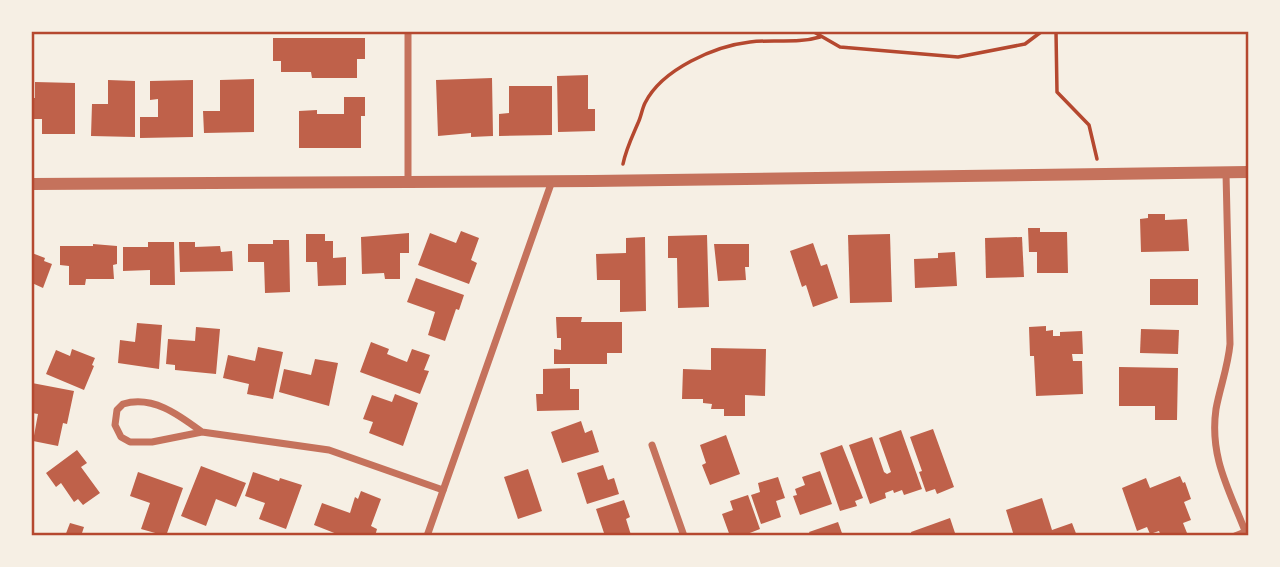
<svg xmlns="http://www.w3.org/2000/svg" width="1280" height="567" viewBox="0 0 1280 567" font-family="'DM Sans',sans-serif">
  <rect width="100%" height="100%" fill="#f6efe4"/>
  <g fill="#bf614a">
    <path d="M273 38H365V59H357V78H312L311 72H281V61H273Z"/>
    <path d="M588 75V109H595V131L558 132 557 76Z"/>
    <path d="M492 78 493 136 471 137V133L438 136 436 80Z"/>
    <path d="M254 79V132L204 133 203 111H220V80Z"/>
    <path d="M108 80 135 81V137L91 136 92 104H108Z"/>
    <path d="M193 80V137L140 138V117H158V99L150 100V81Z"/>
    <path d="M35 82 75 83V134H42V119H32V98H35Z"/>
    <path d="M509 86H552V135L499 136V114L509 113Z"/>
    <path d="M344 97H365V116H361V148H299V111L317 110V114H344Z"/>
    <path d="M1148 214H1165V220L1187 219 1189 251 1141 252 1140 219 1148 218Z"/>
    <path d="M1028 228H1040V232H1067L1068 273H1037V252H1029Z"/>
    <path d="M461 231 479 238 471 260 477 263 469 284 418 265 430 233 456 243Z"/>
    <path d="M409 233V253H400V279H385L384 273 362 274 361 237Z"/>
    <path d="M306 234H325V241H333V258L346 257V285L318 286 317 262H306Z"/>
    <path d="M890 234 892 302 850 303 848 235Z"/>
    <path d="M707 235 709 307 678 308 677 258H668V236Z"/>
    <path d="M645 237 646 311 620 312V280H597L596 254 626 253V238Z"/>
    <path d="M1022 237 1024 277 986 278 985 238Z"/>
    <path d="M273 240H289L290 292 265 293 264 262H248V244H273Z"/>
    <path d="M148 242H174L175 285H150V270L123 271V247H148Z"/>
    <path d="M179 242H195V247L220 246 221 252 232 251 233 271 180 272Z"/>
    <path d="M813 243 821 266 827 264 838 298 813 307 806 285 802 287 790 251Z"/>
    <path d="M93 244 117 246V264L113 265 114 279H86L85 285H69V266L60 265V246H93Z"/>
    <path d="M714 244H749V267H745L746 280 718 281Z"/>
    <path d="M955 252 957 286 915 288 914 259 938 258V253Z"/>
    <path d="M32 253 45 258 44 261 52 264 43 288 32 283Z"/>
    <path d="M416 278 464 295 459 310 456 309 445 341 428 335 435 312 407 302Z"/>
    <rect x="1150" y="279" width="48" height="26"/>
    <path d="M556 317H582L581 322H622V353H607V364H554V349L561 350V338H557Z"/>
    <path d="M137 323 162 325 159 369 118 363 120 340 135 342Z"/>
    <path d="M1046 326V331L1053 330V336H1060V332L1082 331 1083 354H1072L1073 361H1082L1083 394 1036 396 1034 356H1030L1029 327Z"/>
    <path d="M196 327 220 329 216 374 175 370V365L166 364 168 339 195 341Z"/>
    <path d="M1141 329 1179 330 1178 354 1140 353Z"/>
    <path d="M371 342 389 349 387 354 407 362 412 349 430 355 424 370 429 371 420 394 360 372Z"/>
    <path d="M258 347 283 352 273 399 247 394 249 384 223 378 228 355 255 361Z"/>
    <path d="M711 348 766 349 765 396 745 395V416H724V409H711L712 404 703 403V399H682L683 369 711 370Z"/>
    <path d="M72 349 95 358 92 365 94 366 84 390 46 374 56 350 70 356Z"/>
    <path d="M315 359 338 363 329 406 279 392 284 369 311 375Z"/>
    <path d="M1119 367 1178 368 1177 420H1155V406H1119Z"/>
    <path d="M570 368V389H579V410L537 411 536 394H543V369Z"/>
    <path d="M32 383 74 391 67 424 63 423 58 446 33 441 38 414 32 413Z"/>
    <path d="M395 394 418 403 403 446 369 433 373 422 363 419 372 395 392 402Z"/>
    <path d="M581 421 585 433 592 430 599 452 562 463 551 432Z"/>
    <path d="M933 429 954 487 937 494 935 489 926 492 919 472 922 471 910 437Z"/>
    <path d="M901 430 922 489 904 495 902 490 894 493 893 490 885 493 886 498 870 504 849 445 872 437 884 472 887 474 891 472 879 438Z"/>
    <path d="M726 435 740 474 710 485 702 465 706 463 700 445Z"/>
    <path d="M842 445 863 498 855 501 857 506 840 511 820 453Z"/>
    <path d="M77 450 87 463 81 467 100 493 83 505 78 499 74 502 61 483 56 487 46 473Z"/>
    <path d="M603 465 608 480 614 478 619 494 587 504 577 473Z"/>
    <path d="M201 466 246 483 236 507 216 499 206 526 181 516Z"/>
    <path d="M528 469 542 511 518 519 504 477Z"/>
    <path d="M820 471 832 504 800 515 793 496 797 495 795 489 805 485 802 477Z"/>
    <path d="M138 472 183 488 166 536 141 529 150 503 130 496Z"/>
    <path d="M253 472 279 481 280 478 302 485 286 529 259 519 265 503 245 496Z"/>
    <path d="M1180 476 1183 483 1185 482 1191 499 1184 502 1191 520 1183 523 1187 533 1161 536 1159 531 1150 534 1147 527 1137 531 1122 488 1146 478 1150 488Z"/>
    <path d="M778 477 785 498 776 501 781 517 761 524 751 495 760 492 758 483Z"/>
    <path d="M361 491 381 499 371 526 377 529 375 536H342L314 525 322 503 350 513 355 497 358 499Z"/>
    <path d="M748 495 760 529 742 536H730L722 514 733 510 730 501Z"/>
    <path d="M1042 498 1052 530 1072 523 1077 536H1014L1006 510Z"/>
    <path d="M624 500 630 517 626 519 631 535 605 536 596 509Z"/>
    <path d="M950 518 956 536H912L911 532Z"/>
    <path d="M838 522 843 536H811L809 532Z"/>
    <path d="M70 523 84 527 81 536H65Z"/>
  </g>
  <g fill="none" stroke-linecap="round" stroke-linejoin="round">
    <g stroke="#b5482f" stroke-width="3.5">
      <path d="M814 32 840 47 958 57 1025 44 1041 32"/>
      <path d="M1056 32 1057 92 1089 125 1097 159"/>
      <path d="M623 164C626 149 632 137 638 123 641 117 642 109 645 103 662 69 715 46 750 42 774 39 797 44 820 37"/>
    </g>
    <g stroke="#c5725c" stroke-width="7">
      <path d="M408 32V181"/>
      <path d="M1226 173 1230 344C1228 367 1220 387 1216 409 1209 458 1230 491 1247 536"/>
      <path d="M202 432C179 415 153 395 123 404L117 410 115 425 121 437 130 442H152L202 432 329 450 443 490"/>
      <path d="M652 445 684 536"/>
      <path d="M427 536 552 181"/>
      <path d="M1235 536 1245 532"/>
    </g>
    <path stroke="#c5725c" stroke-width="12" d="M32 184 592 181 1248 172"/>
  </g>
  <rect width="1280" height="567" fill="none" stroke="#f6efe4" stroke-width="66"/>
  <rect x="33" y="33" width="1214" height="501" fill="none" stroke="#b5482f" stroke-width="2.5"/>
</svg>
